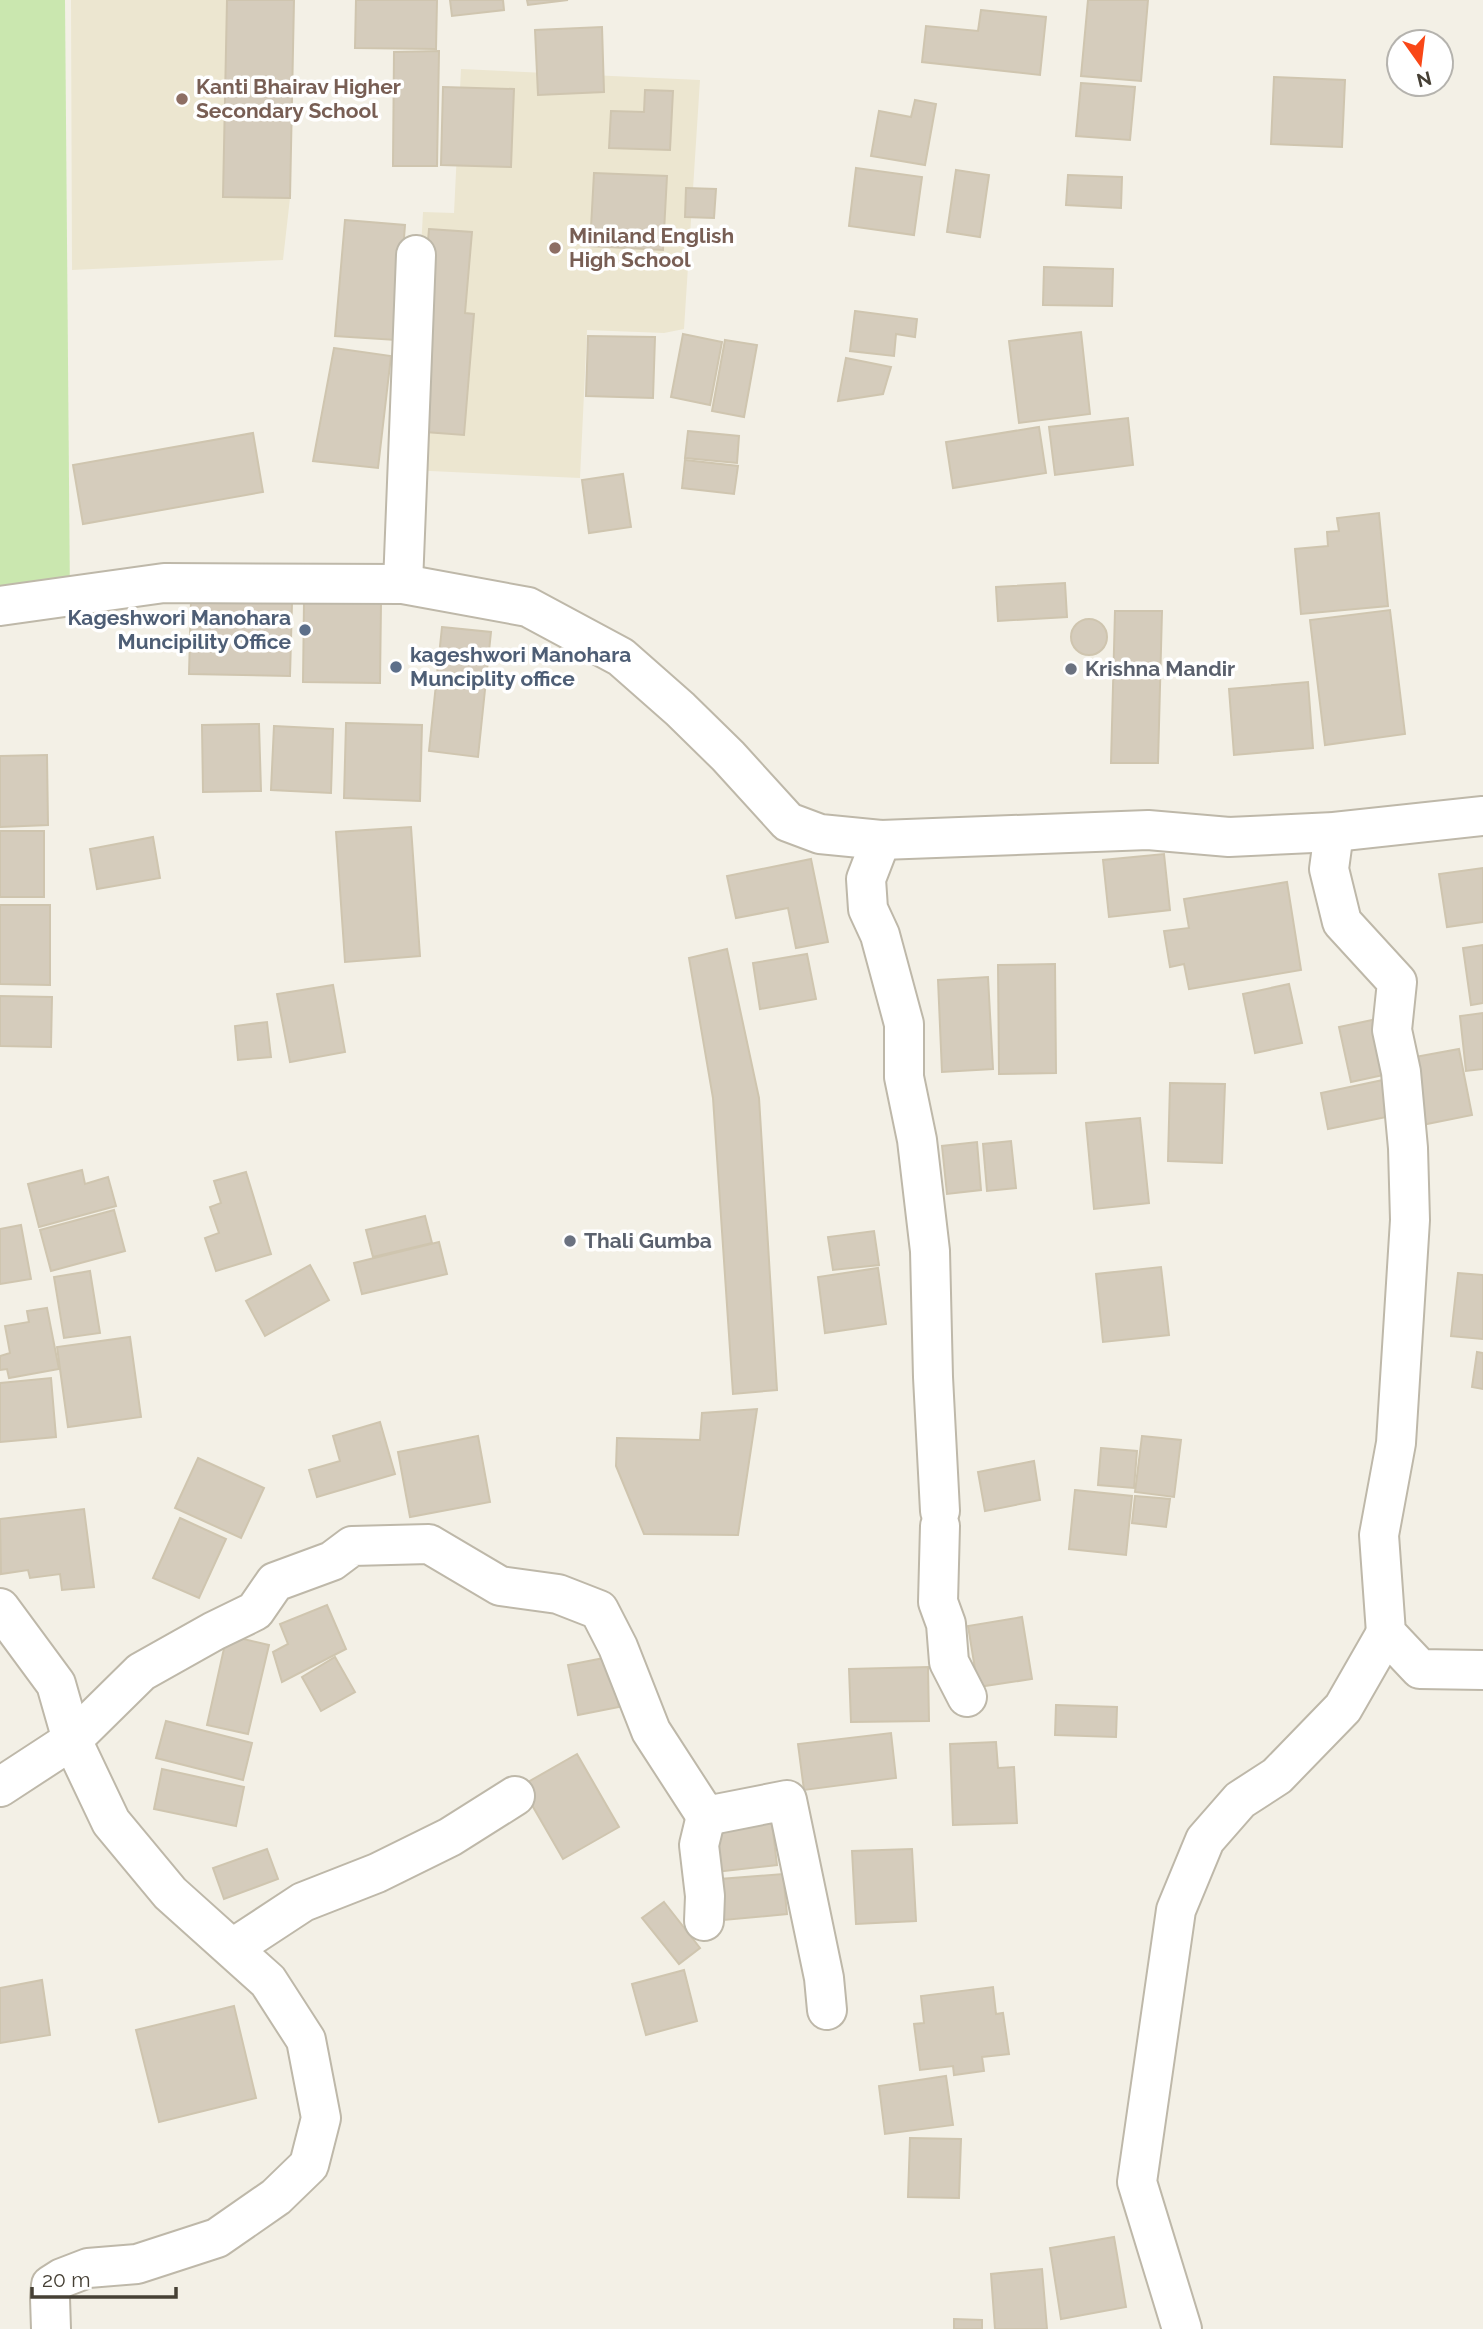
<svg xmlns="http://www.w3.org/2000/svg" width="1483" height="2329" viewBox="0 0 1483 2329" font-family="Raleway,sans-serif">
  <rect width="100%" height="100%" fill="#f3f0e6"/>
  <g fill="#ece6d0">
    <path d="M71 0H294L290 198 283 260 72 270Z"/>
    <path d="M461 69 700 80 684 329 664 333 587 330 580 478 409 470 423 212 454 213Z"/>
  </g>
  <path fill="#cae7af" d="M0 0H65L70 602 0 612Z"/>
  <g fill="#d5ccbc" stroke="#cfc5af" stroke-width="2">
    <path d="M227 0H294L290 198 223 197Z"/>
    <path d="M356 0H437L436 49 355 48Z"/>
    <path d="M450 0H503L504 10 452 16Z"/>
    <path d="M527 0H568L528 5Z"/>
    <path d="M1088 0H1148L1141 81 1081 76Z"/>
    <path d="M981 10 1046 17 1040 75 922 62 926 26 978 31Z"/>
    <path d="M602 27 604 92 538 95 535 30Z"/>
    <path d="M439 51 437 166H393L394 52Z"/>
    <path d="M1274 77 1345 80 1342 147 1271 144Z"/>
    <path d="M1081 83 1135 87 1130 140 1076 136Z"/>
    <path d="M443 87 514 89 511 167 441 165Z"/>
    <path d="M645 90 673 91 670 150 609 148 611 111 644 112Z"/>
    <path d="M915 100 936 104 925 165 871 156 879 111 911 117Z"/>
    <path d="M856 168 922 177 914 235 849 226Z"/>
    <path d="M956 170 989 175 980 237 947 232Z"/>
    <path d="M594 173 667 176 663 250 590 246Z"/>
    <path d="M1068 175 1122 177 1121 208 1066 205Z"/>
    <path d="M686 188 716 189 714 218 685 217Z"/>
    <path d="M345 220 405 225 396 340 335 336Z"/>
    <path d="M429 229 472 232 465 313 474 314 464 435 412 431Z"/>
    <path d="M1044 267 1113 269 1112 306 1043 305Z"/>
    <path d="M855 311 917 319 915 337 896 334 894 356 850 351Z"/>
    <path d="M1081 332 1090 414 1019 423 1009 341Z"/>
    <path d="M683 334 722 342 710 405 671 397Z"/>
    <path d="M588 336 655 337 653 398 586 396Z"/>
    <path d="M725 340 757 345 744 417 712 411Z"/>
    <path d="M334 348 391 356 378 468 313 461Z"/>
    <path d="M846 358 891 367 883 394 838 401Z"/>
    <path d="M1128 418 1133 465 1055 475 1049 427Z"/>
    <path d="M1039 427 1046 473 953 488 946 442Z"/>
    <path d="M688 431 739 436 737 463 685 458Z"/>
    <path d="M253 433 263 492 83 524 73 465Z"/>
    <path d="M685 460 738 466 734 494 682 488Z"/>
    <path d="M623 474 631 527 589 533 582 480Z"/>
    <path d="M1379 513 1388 606 1301 614 1295 549 1328 546 1327 532 1339 531 1337 518Z"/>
    <path d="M1065 583 1067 617 998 621 996 587Z"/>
    <path d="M191 601 292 603 290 676 189 674Z"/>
    <path d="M304 602H381L380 683 303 682Z"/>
    <path d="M1390 610 1405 734 1325 745 1310 620Z"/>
    <path d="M1115 611H1162L1158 763H1111Z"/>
    <circle cx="1089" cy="637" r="18"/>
    <path d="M442 627 491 632 478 757 429 751Z"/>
    <path d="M1308 682 1313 748 1234 755 1229 689Z"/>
    <path d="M346 723 422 725 420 801 344 798Z"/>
    <path d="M259 724 261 791 203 792 202 725Z"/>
    <path d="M274 726 333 729 331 793 271 790Z"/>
    <path d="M47 755 48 825 0 827V756Z"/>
    <path d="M411 827 420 956 345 962 336 832Z"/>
    <rect x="0" y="831" width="44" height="66"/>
    <path d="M153 837 160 878 97 889 90 849Z"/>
    <path d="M1164 854 1170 910 1109 917 1103 860Z"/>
    <path d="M811 859 828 942 796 948 788 908 736 918 727 876Z"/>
    <path d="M1483 868V922L1447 927 1439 874Z"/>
    <path d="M1287 882 1301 970 1189 989 1184 964 1170 967 1164 931 1189 928 1184 899Z"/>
    <path d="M0 905H50V985L0 984Z"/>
    <path d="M1483 945V1003L1471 1005 1463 948Z"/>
    <path d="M727 949 759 1098 777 1390 733 1394 713 1098 689 958Z"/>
    <path d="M807 954 816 999 760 1009 753 963Z"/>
    <path d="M1055 964 1056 1073 999 1074 998 965Z"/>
    <path d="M988 977 993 1069 942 1072 938 980Z"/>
    <path d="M1289 984 1302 1043 1255 1053 1243 994Z"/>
    <path d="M333 985 345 1052 290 1062 277 994Z"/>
    <path d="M0 996 52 997 51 1047 0 1046Z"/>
    <path d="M1483 1013V1069L1466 1071 1460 1016Z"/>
    <path d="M1377 1019 1388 1074 1351 1082 1339 1027Z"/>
    <path d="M267 1022 271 1057 238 1060 235 1026Z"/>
    <path d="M1459 1049 1472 1115 1417 1126 1404 1059Z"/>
    <path d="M1383 1080 1391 1116 1328 1129 1321 1093Z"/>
    <path d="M1170 1083 1225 1084 1222 1163 1168 1161Z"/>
    <path d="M1140 1118 1149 1203 1094 1209 1086 1123Z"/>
    <path d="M1011 1141 1016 1188 987 1191 983 1144Z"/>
    <path d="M977 1142 981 1190 947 1194 942 1146Z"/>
    <path d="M82 1170 85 1184 108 1177 116 1206 39 1227 28 1184Z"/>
    <path d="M246 1172 271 1254 216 1271 205 1238 219 1233 210 1207 221 1203 214 1181Z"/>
    <path d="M114 1210 125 1251 51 1271 40 1230Z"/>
    <path d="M425 1216 432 1243 373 1257 366 1230Z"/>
    <path d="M21 1225 31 1279 0 1284V1229Z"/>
    <path d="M874 1231 879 1265 833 1270 828 1237Z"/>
    <path d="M439 1242 447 1274 362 1294 354 1263Z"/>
    <path d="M310 1265 329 1300 265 1336 246 1301Z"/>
    <path d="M1161 1267 1169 1335 1103 1342 1096 1274Z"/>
    <path d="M878 1268 886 1324 825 1333 818 1277Z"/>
    <path d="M90 1271 100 1333 64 1338 54 1277Z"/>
    <path d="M1458 1273 1483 1275V1339L1451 1336Z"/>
    <path d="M47 1308 59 1369 9 1378 7 1369 0 1370V1356L10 1353 5 1326 29 1322 27 1311Z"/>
    <path d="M130 1337 141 1417 68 1427 57 1347Z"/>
    <path d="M1477 1352 1483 1353V1389L1472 1387Z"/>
    <path d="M51 1378 56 1437 0 1442V1383Z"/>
    <path d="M757 1409 738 1535 644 1534 616 1466 617 1438 700 1440 702 1413Z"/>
    <path d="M380 1422 395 1474 317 1497 309 1470 340 1461 333 1436Z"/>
    <path d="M478 1436 490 1502 410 1517 398 1452Z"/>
    <path d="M1142 1436 1181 1440 1174 1497 1135 1492Z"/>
    <path d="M1101 1448 1137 1451 1134 1488 1098 1485Z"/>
    <path d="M198 1458 264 1488 241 1538 175 1508Z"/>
    <path d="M1034 1461 1040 1500 985 1511 978 1472Z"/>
    <path d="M1075 1490 1132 1496 1126 1555 1069 1549Z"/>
    <path d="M1135 1496 1170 1499 1166 1527 1132 1523Z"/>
    <path d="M84 1509 94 1587 62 1590 60 1574 30 1578 28 1570 1 1574 0 1519Z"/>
    <path d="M180 1518 226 1539 199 1598 153 1578Z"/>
    <path d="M327 1605 346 1649 282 1682 273 1652 288 1644 280 1624Z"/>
    <path d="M1022 1617 1032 1679 978 1687 968 1626Z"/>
    <path d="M227 1635 269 1645 248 1734 207 1725Z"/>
    <path d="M335 1657 355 1692 321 1711 302 1677Z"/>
    <path d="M609 1657 619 1707 578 1715 568 1665Z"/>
    <path d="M928 1667 929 1721 851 1722 849 1669Z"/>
    <path d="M1056 1705 1117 1707 1116 1737 1055 1735Z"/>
    <path d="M166 1721 252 1743 243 1780 156 1758Z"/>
    <path d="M891 1733 896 1778 804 1790 798 1744Z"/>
    <path d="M996 1742 998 1768 1014 1767 1017 1823 953 1825 950 1744Z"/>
    <path d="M577 1754 619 1827 563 1859 521 1786Z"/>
    <path d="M162 1769 244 1787 236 1826 154 1809Z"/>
    <path d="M771 1815 777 1865 716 1872 710 1822Z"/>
    <path d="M267 1849 278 1879 224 1899 213 1868Z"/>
    <path d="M912 1849 916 1921 856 1924 852 1851Z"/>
    <path d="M783 1874 787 1914 724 1920 720 1879Z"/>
    <path d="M664 1902 700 1948 679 1964 642 1918Z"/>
    <path d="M684 1970 697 2021 646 2035 632 1984Z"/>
    <path d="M42 1980 50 2035 0 2043V1988Z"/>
    <path d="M993 1987 996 2014 1003 2013 1009 2054 982 2057 984 2071 954 2075 953 2066 920 2070 914 2024 924 2023 921 1996Z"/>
    <path d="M234 2006 256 2098 159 2122 136 2030Z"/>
    <path d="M946 2076 953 2125 885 2134 879 2086Z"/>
    <path d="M910 2138 961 2139 959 2198 908 2197Z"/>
    <path d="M1114 2237 1126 2307 1061 2319 1050 2248Z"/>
    <path d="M1042 2269 1047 2329H995L991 2274Z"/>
    <path d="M954 2319 982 2320V2329H954Z"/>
  </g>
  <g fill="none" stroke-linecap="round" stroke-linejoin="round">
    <defs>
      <g id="minor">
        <path d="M403 584 416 255"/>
        <path d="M0 606 164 583 403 584 528 607 621 657 680 709 728 756 788 822 820 834 881 840 1148 830 1229 837 1334 832 1483 816"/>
        <path d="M1334 832 1329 869 1342 922 1397 982 1392 1030 1401 1072 1408 1148 1410 1220 1396 1443 1379 1535 1386 1633 1420 1669 1483 1670"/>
        <path d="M881 840 866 879 868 909 880 935 904 1024V1077L917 1140 930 1251 933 1377 940 1511"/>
        <path d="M940 1526 938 1602 946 1624 949 1662 967 1697"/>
        <path d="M0 1608 56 1684 72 1740 111 1822 170 1893 268 1981 306 2040 321 2118 309 2165 276 2197 217 2238 137 2264 88 2268 62 2278 51 2285 50 2298 51 2329"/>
        <path d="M0 1787 72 1740 141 1672 214 1631 255 1611 275 1582 332 1561 352 1546 429 1544 500 1586 558 1594 599 1610 618 1647 651 1731 706 1816 787 1800 824 1978 827 2010"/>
        <path d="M704 1921 705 1896 699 1845 706 1816"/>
        <path d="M233 1948 303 1902 377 1873 450 1837 515 1796"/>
        <path d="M1182 2329 1137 2182 1176 1910 1205 1840 1240 1800 1277 1776 1343 1708 1386 1633"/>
      </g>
    </defs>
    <use href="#minor" stroke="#beb8a9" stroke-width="42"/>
    <use href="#minor" stroke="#fff" stroke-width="38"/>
  </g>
  <g fill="#8d6e63" stroke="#fff" stroke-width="2.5">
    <circle cx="182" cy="99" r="7"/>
    <circle cx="555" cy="248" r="7"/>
  </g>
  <g fill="#5c6f8a" stroke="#fff" stroke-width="2.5">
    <circle cx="305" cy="630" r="7"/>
    <circle cx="396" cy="667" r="7"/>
  </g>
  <g fill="#6b7280" stroke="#fff" stroke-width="2.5">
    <circle cx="1071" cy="669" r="7"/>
    <circle cx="570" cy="1241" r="7"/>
  </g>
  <g text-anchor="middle" stroke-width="7" stroke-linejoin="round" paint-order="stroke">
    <g font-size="21" font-weight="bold" fill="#785e54" stroke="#fff" text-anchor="start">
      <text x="196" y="94">Kanti Bhairav Higher<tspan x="196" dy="24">Secondary School</tspan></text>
      <text x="569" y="243">Miniland English<tspan x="569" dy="24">High School</tspan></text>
    </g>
    <g font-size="21" font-weight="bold" fill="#4e5e75" stroke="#fff" text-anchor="end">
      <text x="291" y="625">Kageshwori Manohara<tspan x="291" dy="24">Muncipility Office</tspan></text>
      <text x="410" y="662" text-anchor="start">kageshwori Manohara<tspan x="410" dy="24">Munciplity office</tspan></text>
    </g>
    <g font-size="21" font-weight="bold" fill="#5b616d" stroke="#fff" text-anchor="start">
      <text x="1085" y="676">Krishna Mandir</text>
      <text x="584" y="1248">Thali Gumba</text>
    </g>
  </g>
  <g transform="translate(1420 63) rotate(166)"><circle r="33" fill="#ffffff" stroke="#b5b3ae" stroke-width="2"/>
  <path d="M0-5L12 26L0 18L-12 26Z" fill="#f94717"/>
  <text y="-10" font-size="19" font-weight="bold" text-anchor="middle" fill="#464035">N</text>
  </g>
  <path d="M32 2287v10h144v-10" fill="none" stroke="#464035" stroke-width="3.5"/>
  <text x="42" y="2287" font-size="21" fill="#464035" stroke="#ffffff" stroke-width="5" paint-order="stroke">20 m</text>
</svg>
